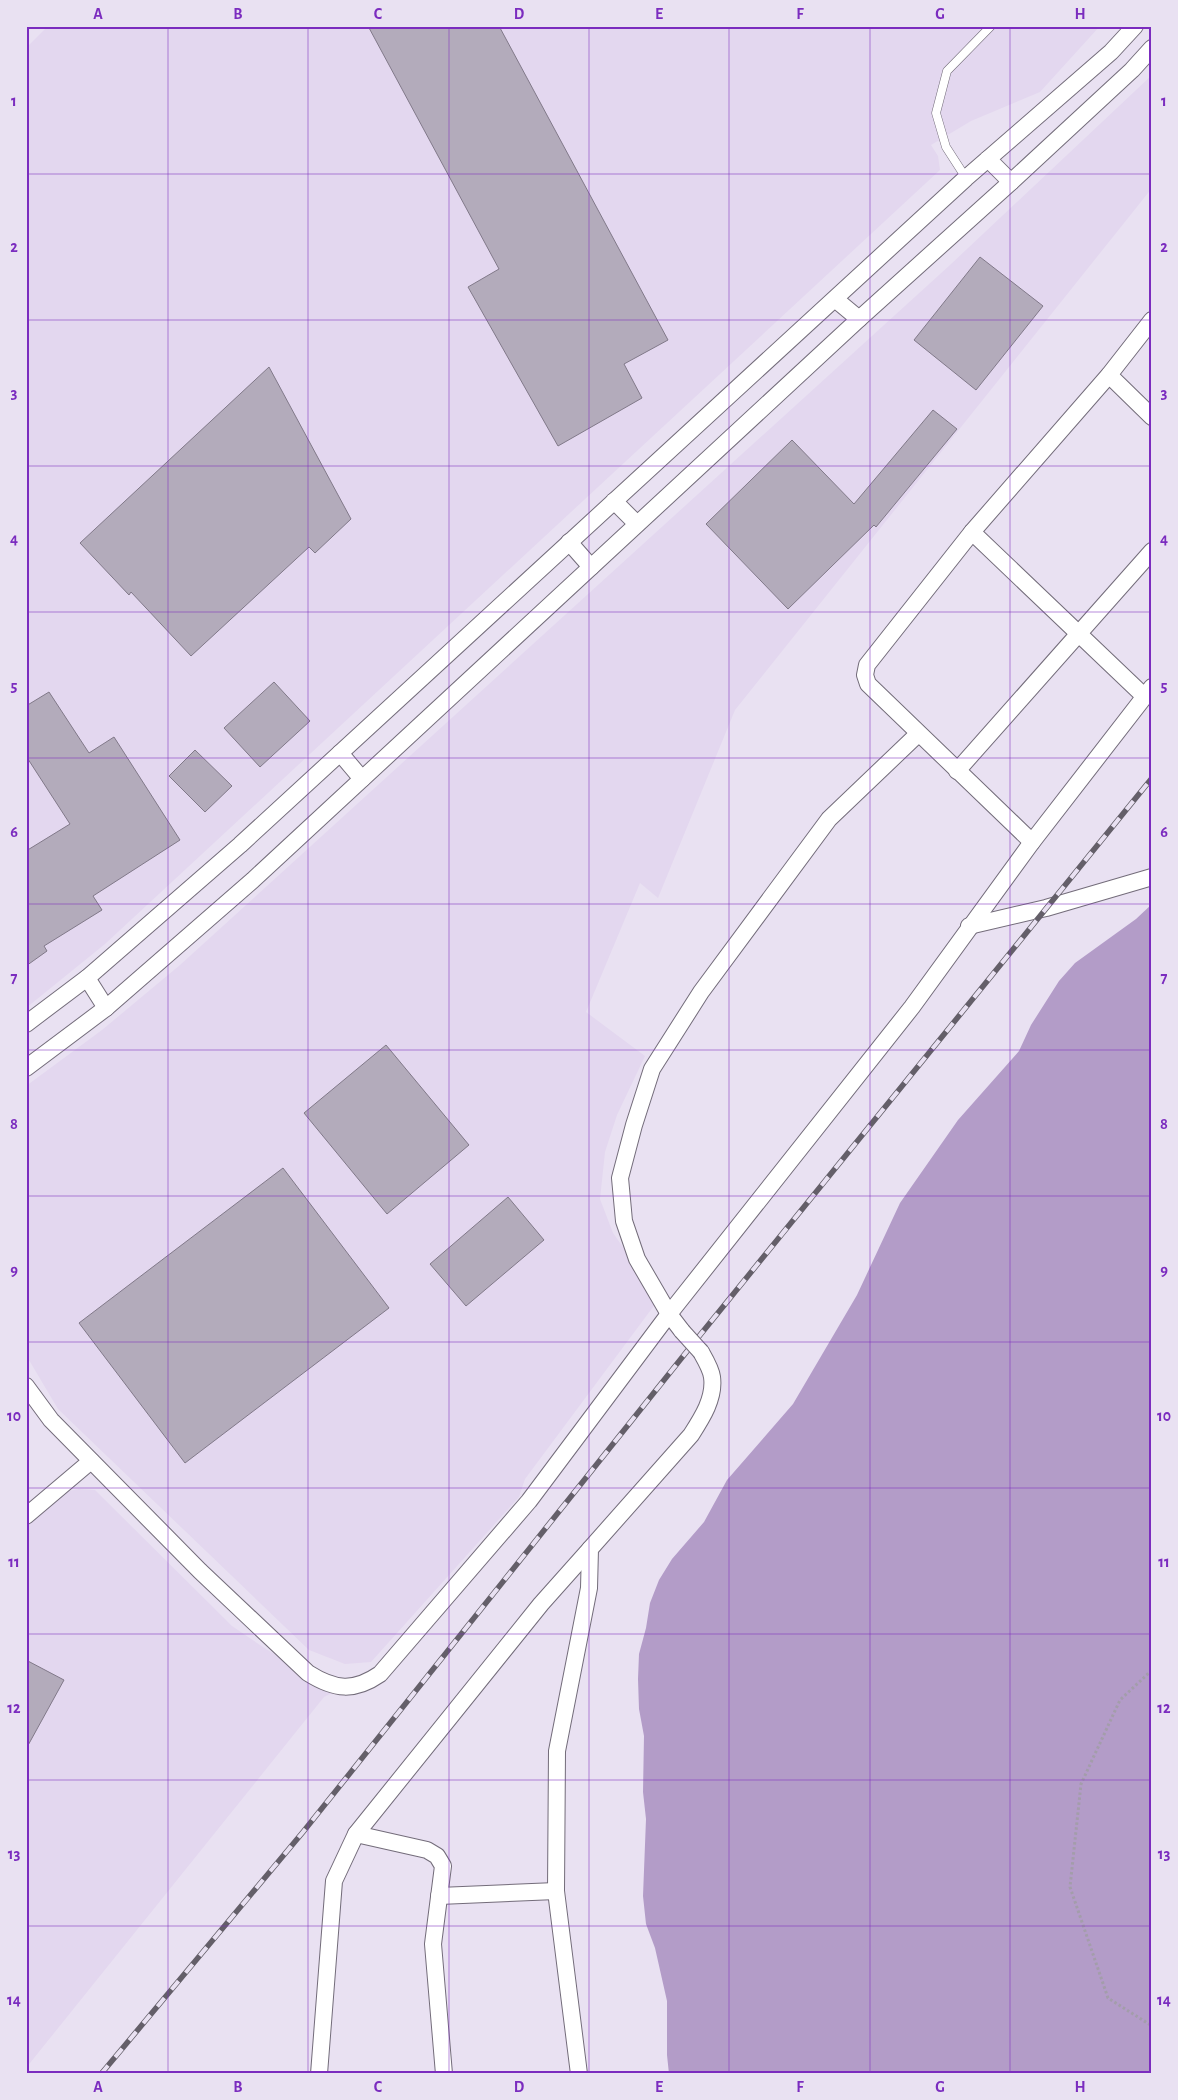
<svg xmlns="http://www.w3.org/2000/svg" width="1178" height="2100" viewBox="0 0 1178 2100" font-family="'Alegreya Sans',sans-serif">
  <rect width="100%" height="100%" fill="#e9e1f2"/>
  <g fill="#e3d7ef">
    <path d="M48 26H1100L1040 92 971 121 931 145 938 156 940 170 105 944 26 1008V48Z"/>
    <path d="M1152 75V188L735 710 658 898 640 883 586 1012 645 1056 617 1115 605 1152 600 1199 613 1233 652 1288 656 1303 525 1479 519 1497 371 1662 345 1664 309 1650 58 1409 26 1355V1086L102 1030 180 965 950 265Z"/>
    <path d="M79 1489 95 1490 232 1626 266 1649 307 1673 340 1689 324 1697 26 2068V1524L63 1492Z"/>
  </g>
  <path fill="#b39cc8" d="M1152 904V2074H669L667 2055V2001L655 1948 646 1924 643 1896 646 1819 643 1792 644 1736 639 1709 638 1679 639 1654 646 1628 650 1603 659 1580 672 1559 704 1522 727 1480 793 1404 857 1295 900 1203 958 1120 1019 1051 1031 1025 1059 981 1075 963 1136 919Z"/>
  <g fill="#b3abbb" stroke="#817989">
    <path d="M368 26H499L668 340 624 364 642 398 558 446 468 287 499 269Z"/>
    <path d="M980 257 1043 306 976 390 914 340Z"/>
    <path d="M269 367 351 519 315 553 309 547 191 656 131 592 129 595 80 543Z"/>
    <path d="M933 410 957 429 876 527 874 525 788 609 706 524 792 440 854 504Z"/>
    <path d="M274 682 310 721 260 767 224 728Z"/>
    <path d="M49 692 89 753 114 737 180 840 93 896 102 910 44 946 47 951 26 966V851L70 824 26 756V706Z"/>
    <path d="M195 750 232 786 205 812 169 776Z"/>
    <path d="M386 1045 469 1145 387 1214 304 1113Z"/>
    <path d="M283 1168 389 1308 185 1463 79 1323Z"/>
    <path d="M508 1197 544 1240 466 1306 430 1264Z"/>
    <path d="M26 1660 64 1680 26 1749Z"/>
  </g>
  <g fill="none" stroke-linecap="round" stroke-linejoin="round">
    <defs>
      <path id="service" d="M966 178 946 147 936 113 947 71 991 26"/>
      <g id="minor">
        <path d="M988 159 1011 182"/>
        <path d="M835 299 859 319"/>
        <path d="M1109 375 1152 417"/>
        <path d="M614 501 637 524"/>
        <path d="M972 532 1144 696"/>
        <path d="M569 542 591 567"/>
        <path d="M340 753 362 779"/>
        <path d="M957 771 1152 551"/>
        <path d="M1032 842 868 684 865 675 867 665 972 532 1109 375 1152 320"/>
        <path d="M969 926 1046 908 1152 877"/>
        <path d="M87 978 106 1008"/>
        <path d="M26 1024 87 978 240 845 966 178 1111 52 1135 26"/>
        <path d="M26 1068 106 1008 253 880 859 319 1011 182 1132 70 1152 48"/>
        <path d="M682 1331 669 1314 637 1259 624 1221 620 1178 634 1125 652 1069 701 992 829 819 918 734"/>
        <path d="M26 1386 51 1420 200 1571 308 1673C335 1690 354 1692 380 1674L529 1501 669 1314 912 1007 1032 842 1152 687"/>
        <path d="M26 1516 91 1461"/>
        <path d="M356 1834 427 1850 437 1856 443 1866 433 1944 444 2074"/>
        <path d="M439 1896 556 1891"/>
        <path d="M319 2074 334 1881 356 1834 541 1604 590 1549"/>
        <path d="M579 2074 556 1891 557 1751 589 1588 590 1549 691 1435C702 1418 715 1398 712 1377 711 1369 705 1359 701 1352"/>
      </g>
    </defs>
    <use href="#service" stroke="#736c7a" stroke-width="9"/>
    <use href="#minor" stroke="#736c7a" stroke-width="18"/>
    <path stroke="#a39daa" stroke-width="3" stroke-dasharray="2.5 2.5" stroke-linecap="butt" d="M1152 1670 1120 1700 1081 1784 1070 1887 1108 1998 1152 2026"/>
    <use href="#service" stroke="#fff" stroke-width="8"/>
    <use href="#minor" stroke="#fff" stroke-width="16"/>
    <defs>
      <path id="rail" d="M101 2074 303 1832 696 1340 1152 778"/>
    </defs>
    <use href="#rail" stroke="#645f69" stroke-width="5.5"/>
    <use href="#rail" stroke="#e9e1f2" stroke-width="4" stroke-dasharray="11" stroke-linecap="butt"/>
    <defs>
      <path id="minor-bridge" d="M682 1331 701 1352"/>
    </defs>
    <use href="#minor-bridge" stroke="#736c7a" stroke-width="18" stroke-linecap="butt"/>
    <use href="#minor-bridge" stroke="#fff" stroke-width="16"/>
  </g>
  <path fill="none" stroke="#7b2cbf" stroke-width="1" stroke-opacity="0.55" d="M168 26V2074M308 26V2074M449 26V2074M589 26V2074M729 26V2074M870 26V2074M1010 26V2074M26 174H1152M26 320H1152M26 466H1152M26 612H1152M26 758H1152M26 904H1152M26 1050H1152M26 1196H1152M26 1342H1152M26 1488H1152M26 1634H1152M26 1780H1152M26 1926H1152"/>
  <rect width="1178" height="2100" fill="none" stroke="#e9e1f2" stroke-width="55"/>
  <rect x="28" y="28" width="1122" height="2044" fill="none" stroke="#7b2cbf" stroke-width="2"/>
  <g font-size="16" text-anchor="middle" font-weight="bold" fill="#7b2cbf">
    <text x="98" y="19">A</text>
    <text x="238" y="19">B</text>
    <text x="378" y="19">C</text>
    <text x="519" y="19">D</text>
    <text x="659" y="19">E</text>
    <text x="800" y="19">F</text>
    <text x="940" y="19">G</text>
    <text x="1080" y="19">H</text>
    <text x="14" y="106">1</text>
    <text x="1164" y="106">1</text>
    <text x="14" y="252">2</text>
    <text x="1164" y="252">2</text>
    <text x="14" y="398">3</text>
    <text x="1164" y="398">3</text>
    <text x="14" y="544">4</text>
    <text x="1164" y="544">4</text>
    <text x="14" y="691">5</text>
    <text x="1164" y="691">5</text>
    <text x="14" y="837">6</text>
    <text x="1164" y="837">6</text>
    <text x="14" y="983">7</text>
    <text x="1164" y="983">7</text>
    <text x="14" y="1129">8</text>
    <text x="1164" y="1129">8</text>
    <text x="14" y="1275">9</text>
    <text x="1164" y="1275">9</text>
    <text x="14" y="1421">10</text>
    <text x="1164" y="1421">10</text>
    <text x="14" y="1567">11</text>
    <text x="1164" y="1567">11</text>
    <text x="14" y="1713">12</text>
    <text x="1164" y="1713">12</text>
    <text x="14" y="1859">13</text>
    <text x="1164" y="1859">13</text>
    <text x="14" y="2005">14</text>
    <text x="1164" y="2005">14</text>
    <text x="98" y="2092">A</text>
    <text x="238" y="2092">B</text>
    <text x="378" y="2092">C</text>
    <text x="519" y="2092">D</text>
    <text x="659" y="2092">E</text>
    <text x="800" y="2092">F</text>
    <text x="940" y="2092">G</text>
    <text x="1080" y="2092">H</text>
  </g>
</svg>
